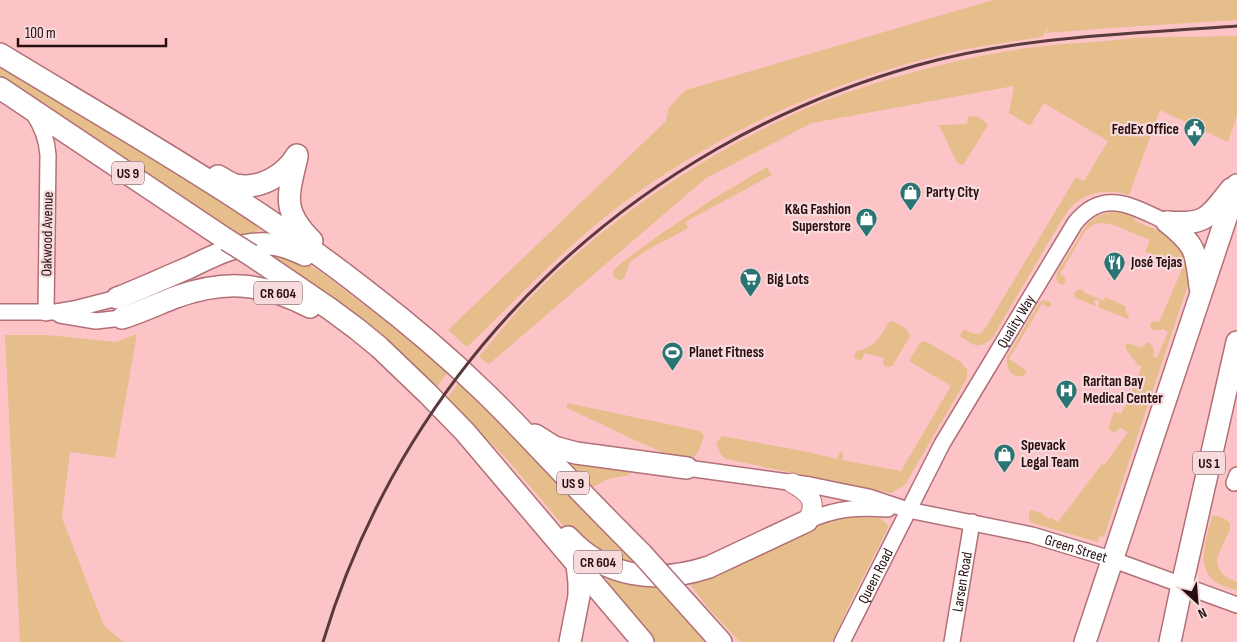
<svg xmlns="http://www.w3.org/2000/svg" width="1237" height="642" viewBox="0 0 1237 642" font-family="'Sofia Sans Condensed',sans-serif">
  <rect width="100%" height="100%" fill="#fdc4c8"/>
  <g fill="#e5be8b">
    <path d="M993 0H1237V20L1124 27 1046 33 1049 25 1042 37C1012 42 982 45 953 52 839 78 730 127 634 195 573 238 521 295 467 347L448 330 666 121 669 107 686 90Z"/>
    <path d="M1237 36V115L1228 142 1160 110 1129 195C1109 189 1089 191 1073 205 1068 209 1065 216 1061 221L993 337C980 350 973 346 960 336L964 329C972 333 977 337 984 330L1076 177 1084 181 1108 141 1044 103 1030 126 1009 113 1014 86 812 123 706 178 489 364 479 357C496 336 513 315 532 296 608 219 698 158 796 113 822 101 849 92 876 83 928 67 981 54 1035 47 1050 45 1064 44 1078 43 1097 42 1115 40 1134 38 1168 36 1203 37 1237 36Z"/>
    <path d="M0 63 222 200 255 224 260 230 237 239 84 135 0 76Z"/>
    <path d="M975 116 982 119 988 125 963 165 957 163 939 125 967 124 968 117Z"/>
    <path d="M767 167 772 175 685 222 688 228 642 253 630 262 624 278 621 280H618L614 277 613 274 614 270 621 263 662 233 716 197Z"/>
    <path d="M1113 212 1125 213 1133 215 1135 221 1182 240 1190 279 1104 537 1100 536 1098 542 1032 523 1029 520V512L1031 510 1041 513 1049 519 1052 518 1058 522 1102 464 1103 465 1105 464 1128 432 1120 428 1117 431 1113 432 1108 428 1114 412H1115L1121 414 1124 407H1125L1142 366 1138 365 1126 349V344L1128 343 1142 348 1147 342C1153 345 1155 349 1153 356L1157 358 1168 332 1163 329C1158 330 1153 332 1150 327V324L1153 321 1159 322 1183 267 1146 252V250L1150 240 1111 224 1101 223 1094 224 1085 231 1060 274 1065 278V283L1062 285 1058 283 1056 278 1057 273 1087 224 1099 215Z"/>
    <path d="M261 249 291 253 322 273 449 370 435 390Z"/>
    <path d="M1078 289 1084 290 1083 292 1104 301 1105 297 1125 306 1126 312 1129 316 1128 319 1098 307 1100 302 1097 300H1094L1096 306 1076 298 1074 296V293Z"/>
    <path d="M1043 300 1048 301 1051 303V306L1048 307 1042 304 1009 359 1027 371 1023 376C1012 378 1005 368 1007 357L1039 303Z"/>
    <path d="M892 321C898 324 909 328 910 336L893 365C890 367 885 368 883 364L884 358 864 353 862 360 855 359 854 358 856 351C874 349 880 336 889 322Z"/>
    <path d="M137 334 115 458 70 452 62 518 104 626 124 642H20L5 335H47L116 342Z"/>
    <path d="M923 341 927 342 961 362 967 370V378L905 485 891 493 726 459C720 455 718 449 716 443L722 436 803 451 838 459 839 453 842 451 843 454 842 460 901 471 951 386 909 361 919 344Z"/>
    <path d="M460 381 641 566 625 565 577 538 561 523 506 458 446 400Z"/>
    <path d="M567 403 700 431 704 436C701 444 699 455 691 459L669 455 637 441 567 408Z"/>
    <path d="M557 453 628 469 630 475 608 479 591 488Z"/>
    <path d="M1212 516C1218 515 1225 518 1230 523V529L1217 558C1217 572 1225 577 1237 582V590C1231 588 1224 587 1219 584 1193 571 1207 537 1212 516Z"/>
    <path d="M850 517 880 518 889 526 850 603 832 642H740L709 609 686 579 742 564 806 530 824 522Z"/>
    <path d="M609 577 657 582 706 642H655L620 601 606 581Z"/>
  </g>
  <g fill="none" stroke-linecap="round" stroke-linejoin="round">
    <defs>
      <g id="minor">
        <path d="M33 113C42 126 47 139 48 155L46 313"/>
        <path d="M0 312H56L74 309 117 298"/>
        <path d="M60 315 96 321 122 318"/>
        <path id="s1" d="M687 468 810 485 844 492 869 497 908 510 1032 535 1111 559 1237 605"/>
        <path d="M1234 483 1237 475"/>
        <path d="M807 521C837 508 856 507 888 509"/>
        <path id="s2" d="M842 642 942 444 1075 223C1104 187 1133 207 1167 222"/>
        <path id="s3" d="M952 642 972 522"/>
      </g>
      <path id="major" d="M792 483C809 492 819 502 807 521"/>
      <g id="highway">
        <path d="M0 54C125 130 254 202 369 293 408 323 446 355 481 389 500 407 518 426 536 445 571 482 606 518 642 554"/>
        <path d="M0 88 227 240"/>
        <path d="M297 157C288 196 281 210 312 241"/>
        <path d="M218 176C224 179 229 183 236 185 260 190 285 175 297 155"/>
        <path d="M1167 222C1206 225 1208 218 1231 189"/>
        <path d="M1167 222C1196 245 1196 251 1200 287"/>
        <path d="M251 255 330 309 357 329 379 347 427 393 465 432 643 642"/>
        <path d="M117 298C141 289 164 278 188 268 213 256 239 242 268 244 282 244 293 250 305 255"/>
        <path d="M122 318C141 312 158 304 176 297 227 279 263 283 310 307"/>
        <path d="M535 435 554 447 576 453 687 468"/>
        <path d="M568 537C605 578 658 584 709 567L807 521"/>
        <path d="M677 593 721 642"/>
        <path d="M570 642 579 596V583L577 564"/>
        <path d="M1085 642 1237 185"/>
        <path d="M1170 642 1182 585 1237 342"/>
      </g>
    </defs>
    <use href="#minor" stroke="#b17076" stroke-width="18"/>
    <use href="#major" stroke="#b17076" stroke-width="21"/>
    <use href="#highway" stroke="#b17076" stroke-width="24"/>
    <use href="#minor" stroke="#fff" stroke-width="15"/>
    <use href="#major" stroke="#fff" stroke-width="19"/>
    <use href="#highway" stroke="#fff" stroke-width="21"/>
    <path stroke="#5b3a3d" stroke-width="3" d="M323 642C408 359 634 144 918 65 1021 36 1130 34 1237 26"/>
    <defs>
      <g id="highway-bridge">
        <path d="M227 240 251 255"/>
        <path d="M642 554 677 593"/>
      </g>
    </defs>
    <use href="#highway-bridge" stroke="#b17076" stroke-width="24" stroke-linecap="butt"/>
    <use href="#highway-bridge" stroke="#fff" stroke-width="21"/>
  </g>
  <defs>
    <symbol id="civic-pin" viewBox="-11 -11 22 30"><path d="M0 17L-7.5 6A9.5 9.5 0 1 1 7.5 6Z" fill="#2a7473" stroke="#f7dadb"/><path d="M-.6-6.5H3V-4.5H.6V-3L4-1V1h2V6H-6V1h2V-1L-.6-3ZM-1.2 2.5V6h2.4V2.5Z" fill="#fff"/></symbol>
    <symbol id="shop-pin" viewBox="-11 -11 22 30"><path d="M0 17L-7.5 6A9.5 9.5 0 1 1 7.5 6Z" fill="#2a7473" stroke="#f7dadb"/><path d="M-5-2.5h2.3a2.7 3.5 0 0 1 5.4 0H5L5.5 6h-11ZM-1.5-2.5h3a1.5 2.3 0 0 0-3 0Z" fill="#fff"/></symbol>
    <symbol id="restaurant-pin" viewBox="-11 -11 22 30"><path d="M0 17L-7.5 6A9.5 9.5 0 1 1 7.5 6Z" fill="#2a7473" stroke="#f7dadb"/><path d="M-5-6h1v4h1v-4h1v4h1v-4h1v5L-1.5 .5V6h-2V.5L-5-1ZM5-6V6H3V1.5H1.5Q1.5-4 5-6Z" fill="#fff"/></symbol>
    <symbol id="supermarket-pin" viewBox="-11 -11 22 30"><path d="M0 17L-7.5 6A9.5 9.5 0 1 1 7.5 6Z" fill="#2a7473" stroke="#f7dadb"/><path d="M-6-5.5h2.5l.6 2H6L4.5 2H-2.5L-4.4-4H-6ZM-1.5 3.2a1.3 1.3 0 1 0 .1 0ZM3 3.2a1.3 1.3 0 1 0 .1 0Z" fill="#fff"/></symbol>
    <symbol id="stadium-pin" viewBox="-11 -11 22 30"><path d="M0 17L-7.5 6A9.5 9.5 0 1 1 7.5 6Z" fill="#2a7473" stroke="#f7dadb"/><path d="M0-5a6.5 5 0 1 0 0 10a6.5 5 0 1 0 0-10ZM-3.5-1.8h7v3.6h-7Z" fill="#fff"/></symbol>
    <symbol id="hospital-pin" viewBox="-11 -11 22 30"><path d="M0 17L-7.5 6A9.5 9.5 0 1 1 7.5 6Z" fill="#2a7473" stroke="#f7dadb"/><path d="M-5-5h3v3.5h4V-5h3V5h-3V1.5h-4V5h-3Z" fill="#fff"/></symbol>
  </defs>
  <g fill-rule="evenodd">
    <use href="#civic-pin" x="1182" y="116" width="25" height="34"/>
    <use href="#shop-pin" x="898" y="180" width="25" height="34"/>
    <use href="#shop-pin" x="854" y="206" width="25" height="34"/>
    <use href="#restaurant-pin" x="1102" y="250" width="25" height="34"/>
    <use href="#supermarket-pin" x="738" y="266" width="25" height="34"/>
    <use href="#stadium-pin" x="660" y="340" width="25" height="34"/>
    <use href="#hospital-pin" x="1054" y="378" width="25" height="34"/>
    <use href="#shop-pin" x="992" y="442" width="25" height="34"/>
  </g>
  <g text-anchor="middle" stroke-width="4.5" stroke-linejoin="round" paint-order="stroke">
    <g fill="#f7dadb" stroke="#654a4d" stroke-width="1">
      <rect x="112" y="161.5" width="32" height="23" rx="4"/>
      <rect x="254" y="281.5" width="48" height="23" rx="4"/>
      <rect x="1193" y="451.5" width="32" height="23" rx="4"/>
      <rect x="557" y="471.5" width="32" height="23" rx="4"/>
      <rect x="574" y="550.5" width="48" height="23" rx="4"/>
    </g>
    <g font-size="14" font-weight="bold" fill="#260d10">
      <text x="128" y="178">US 9</text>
      <text x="278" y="298">CR 604</text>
      <text x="1209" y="468">US 1</text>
      <text x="573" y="488">US 9</text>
      <text x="598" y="567">CR 604</text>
    </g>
    <g font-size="15" font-weight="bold" fill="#260d10" stroke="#f7dadb" text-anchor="start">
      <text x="1179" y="134" text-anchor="end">FedEx Office</text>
      <text x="926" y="197">Party City</text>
      <text x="851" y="214" text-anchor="end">K&amp;G Fashion<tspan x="851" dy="17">Superstore</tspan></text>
      <text x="1131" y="267">José Tejas</text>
      <text x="767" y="284">Big Lots</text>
      <text x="689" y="357">Planet Fitness</text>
      <text x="1083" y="386">Raritan Bay<tspan x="1083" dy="17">Medical Center</tspan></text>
      <text x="1021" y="450">Spevack<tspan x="1021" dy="17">Legal Team</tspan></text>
    </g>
    <g font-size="15" fill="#260d10" stroke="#f7dadb">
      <text transform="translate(47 234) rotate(-89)" y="5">Oakwood Avenue</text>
      <text dy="5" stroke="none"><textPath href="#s2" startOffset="365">Quality Way</textPath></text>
      <text dy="5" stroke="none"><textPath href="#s1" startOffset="398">Green Street</textPath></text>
      <text dy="5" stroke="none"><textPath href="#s2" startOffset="74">Queen Road</textPath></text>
      <text dy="5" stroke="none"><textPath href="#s3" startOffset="61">Larsen Road</textPath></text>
    </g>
  </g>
  <g transform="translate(1197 602) rotate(154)" stroke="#f7dadb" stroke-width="4" paint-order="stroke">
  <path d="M0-4L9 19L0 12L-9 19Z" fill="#260d10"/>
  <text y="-8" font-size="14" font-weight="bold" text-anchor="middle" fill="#260d10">N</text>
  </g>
  <path d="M18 38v8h148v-8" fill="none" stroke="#260d10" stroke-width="2.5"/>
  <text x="25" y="38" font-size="15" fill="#260d10" stroke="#f7dadb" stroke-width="4" paint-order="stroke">100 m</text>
</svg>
